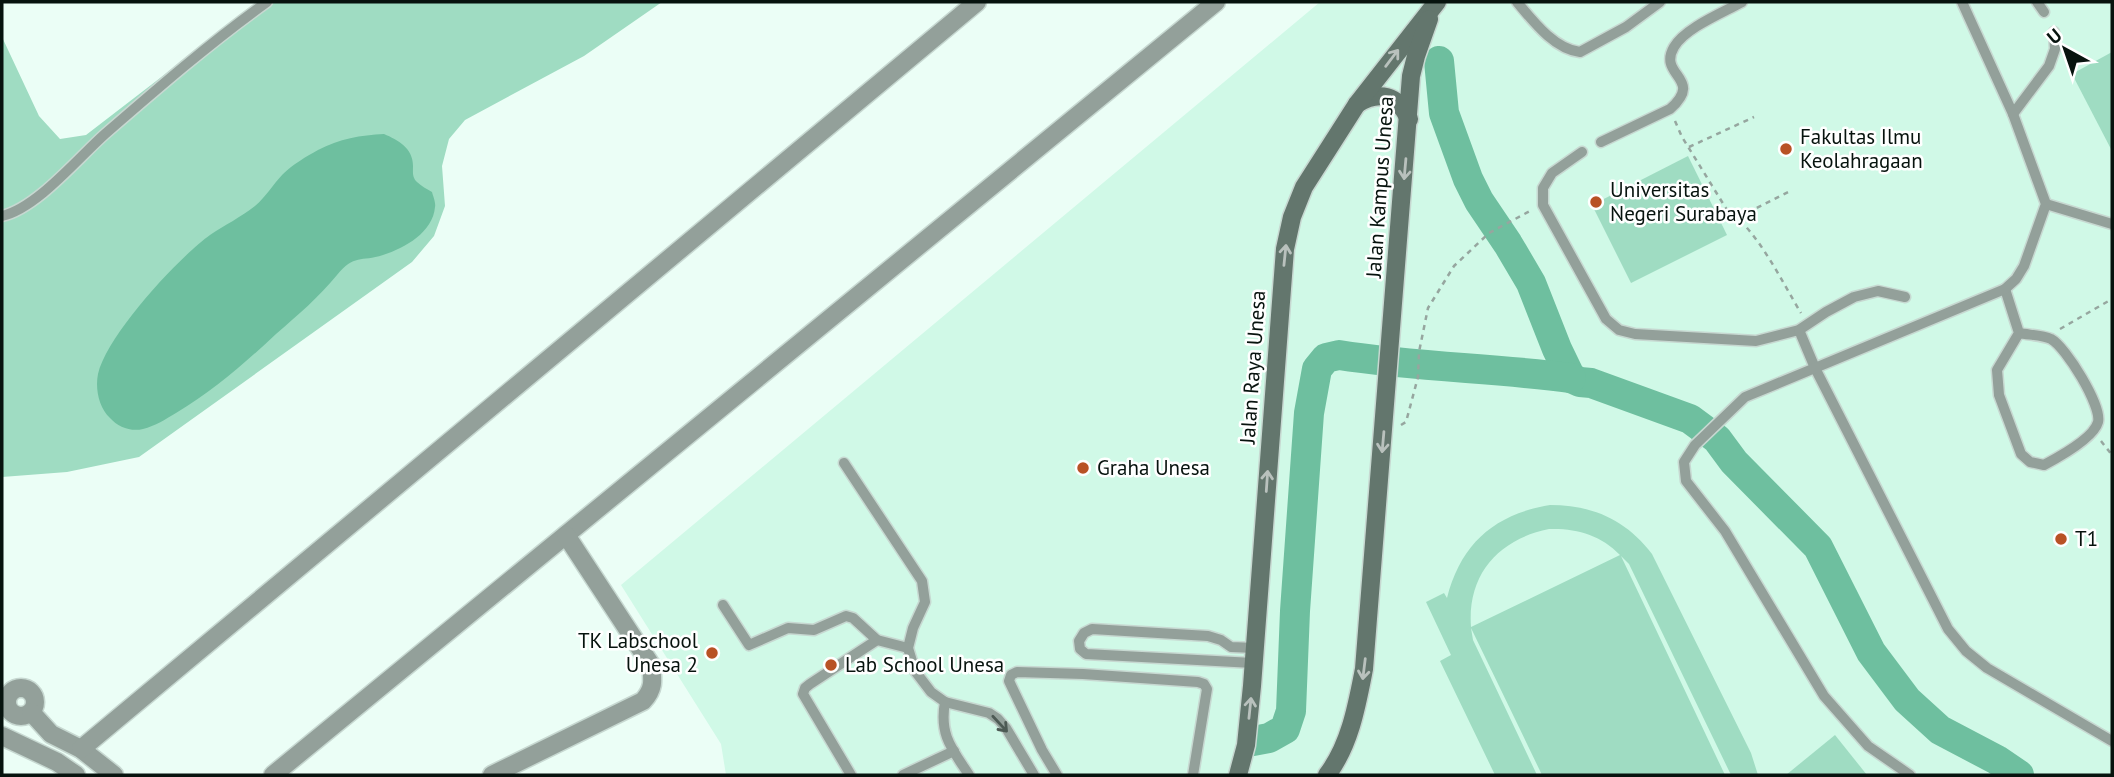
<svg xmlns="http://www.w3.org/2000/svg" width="2114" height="777" viewBox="0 0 2114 777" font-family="'PT Sans',sans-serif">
  <rect width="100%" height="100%" fill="#ebfef6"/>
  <path fill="#d0f9e7" d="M1320 2H2112V775H726L721 744 621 585Z"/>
  <g fill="#9fdcc2" fill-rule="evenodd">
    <path d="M259 2H662L584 56 465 120 449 139 442 166 445 206 434 236 412 262 139 457 67 472 2 477V37L39 116 60 139 86 135Z"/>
    <path d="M2112 52V151L2072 74Z"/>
    <path d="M1688 156 1727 235 1631 283 1592 205Z"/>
    <path d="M1550 505C1593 505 1626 520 1652 554L1751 753 1758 775H1731L1629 564 1621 556 1725 775H1542L1471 628 1473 640 1537 775H1495L1440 661 1451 655 1426 602 1444 593 1447 598C1461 543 1495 514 1550 505ZM1549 529C1576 528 1601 535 1620 555L1471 627C1467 574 1499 539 1549 529Z"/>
    <path d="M1835 735 1867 775H1786Z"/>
  </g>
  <path fill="#6ebf9f" d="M384 134C398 140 413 148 413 166 413 172 412 177 417 182 421 186 427 189 432 192 433 196 436 203 435 207 433 232 405 248 383 255 361 262 354 254 337 275 319 297 298 315 276 334 245 363 213 391 176 413 166 419 155 426 143 429 131 432 118 427 110 418 99 408 95 389 98 374 107 335 178 258 210 235 225 225 241 217 255 206 266 197 273 184 283 174 292 165 307 156 318 150 339 139 361 135 384 134Z"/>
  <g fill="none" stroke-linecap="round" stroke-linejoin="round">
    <g stroke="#6ebf9f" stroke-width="30">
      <path d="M1439 61 1444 113 1468 179 1479 201 1508 244 1531 283 1557 349 1571 378 1580 382 1591 383 1690 419 1717 439 1734 462 1818 547 1871 652 1907 700 1940 730 1997 760 2019 775"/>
      <path d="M1253 741 1269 738 1285 729 1291 711 1295 611 1309 413 1317 369 1326 358 1339 355C1416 367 1494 368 1571 378"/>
    </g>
    <defs>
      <g id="service">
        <path d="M1517 2C1533 21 1554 49 1580 52L1626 27 1660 2"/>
        <path d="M2037 2 2044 12"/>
        <path d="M2013 114 2049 66 2055 49 2054 32"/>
        <path d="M1601 142 1670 109C1705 78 1657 76 1674 47 1685 28 1722 13 1742 2"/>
        <path d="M1582 152 1552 173 1543 188V205L1606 319 1619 330 1635 334 1756 341 1799 330 1826 312 1854 297 1878 291 1905 297"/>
        <path d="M2046 204 2112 224"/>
        <path d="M2 216C37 208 78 158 105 134 158 88 211 42 267 2"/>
        <path d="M2005 289 2019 333 1997 370 1999 395 2021 454 2030 462 2044 465C2059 457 2094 438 2098 422 2102 406 2066 347 2051 339 2042 335 2029 335 2019 333"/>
        <path d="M1799 330 1815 368 1948 629 1966 651 1987 668 2112 741"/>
        <path d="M844 463 922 581 925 602 913 628 908 648 915 671 931 692 945 702 989 713 998 719 1006 728 1034 775"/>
        <path d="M723 605 749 645 788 628 814 630 846 616 853 618 877 640 908 648"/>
        <path d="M1253 663 1086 654 1080 649 1079 641 1084 633 1092 629 1208 636 1221 640 1231 647 1255 648"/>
        <path d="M945 702C939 735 952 749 969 775"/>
        <path d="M851 775 803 694 805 688 810 684 877 640"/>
        <path d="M903 775 954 751"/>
        <path d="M1057 775 1042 750 1009 681 1011 675 1017 672 1083 674 1198 682 1204 684 1207 689 1193 775"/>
        <path d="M1910 775 1868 746 1824 696 1725 531 1686 481 1684 462 1695 445 1745 397 2005 289 2016 279 2024 266 2046 204 2013 114 1962 2"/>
      </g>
      <g id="minor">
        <circle cx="21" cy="702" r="14"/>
        <path d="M31 712 51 734 81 749 114 775"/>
        <path d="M2 736 57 762 76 775"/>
        <path d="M81 749 977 2"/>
        <path d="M273 775 1216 2"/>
        <path d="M492 775 643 701C654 689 653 681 651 665L566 535"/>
      </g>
      <g id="secondary">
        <path d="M1357 104C1379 90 1398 95 1409 119"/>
        <path d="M1238 775 1246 745 1252 686 1285 249 1292 217 1304 187 1357 104 1437 2"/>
        <path d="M1327 775C1350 745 1357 705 1364 669L1411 76 1416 56 1429 19"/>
      </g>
    </defs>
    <use href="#service" stroke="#c7d8d1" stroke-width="13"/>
    <use href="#minor" stroke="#c7d8d1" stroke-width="21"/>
    <use href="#secondary" stroke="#c7d8d1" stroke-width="21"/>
    <g stroke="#96a69f" stroke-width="2.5" stroke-dasharray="5 5" stroke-linecap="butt">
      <path d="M1675 121 1682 137 1727 210C1757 229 1782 282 1801 313"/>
      <path d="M1689 147 1754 117"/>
      <path d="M1739 217 1790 191"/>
      <path d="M2060 329 2112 299"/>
      <path d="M1401 425 1406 422 1418 377 1419 352 1428 308 1454 266 1489 233 1530 211"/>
      <path d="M2101 441 2112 455"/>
    </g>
    <use href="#service" stroke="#93a09a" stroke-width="10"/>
    <use href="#minor" stroke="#93a09a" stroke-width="18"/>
    <use href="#secondary" stroke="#63766d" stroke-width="18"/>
  </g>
  <defs><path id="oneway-shaft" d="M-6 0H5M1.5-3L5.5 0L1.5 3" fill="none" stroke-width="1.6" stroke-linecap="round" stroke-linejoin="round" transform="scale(1.75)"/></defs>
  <g stroke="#b9c1bd">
    <use href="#oneway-shaft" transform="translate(1392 58) rotate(-53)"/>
    <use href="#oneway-shaft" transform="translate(1405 169) rotate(95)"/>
    <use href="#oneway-shaft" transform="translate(1285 255) rotate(-84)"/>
    <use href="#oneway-shaft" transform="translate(1383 442) rotate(95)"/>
    <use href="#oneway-shaft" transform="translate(1267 481) rotate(-86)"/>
    <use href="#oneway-shaft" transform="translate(1364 669) rotate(97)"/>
    <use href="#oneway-shaft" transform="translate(1250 708) rotate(-84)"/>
  </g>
  <use stroke="#4d5a54" href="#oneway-shaft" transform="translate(1000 724) rotate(47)"/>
  <g fill="#b85225" stroke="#fff" stroke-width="2.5">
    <circle cx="1786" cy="149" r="7"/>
    <circle cx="1596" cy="202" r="7"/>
    <circle cx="1083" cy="468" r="7"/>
    <circle cx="2061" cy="539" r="7"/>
    <circle cx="712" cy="653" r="7"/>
    <circle cx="831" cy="665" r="7"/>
  </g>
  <g text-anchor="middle" stroke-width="5" stroke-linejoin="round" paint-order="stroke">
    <g font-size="21" fill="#07130e" stroke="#fff" text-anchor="start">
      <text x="1800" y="144">Fakultas Ilmu<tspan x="1800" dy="24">Keolahragaan</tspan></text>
      <text x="1610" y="197">Universitas<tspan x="1610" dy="24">Negeri Surabaya</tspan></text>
      <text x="1097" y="475">Graha Unesa</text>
      <text x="2075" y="546">T1</text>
      <text x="698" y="648" text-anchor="end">TK Labschool<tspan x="698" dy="24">Unesa 2</tspan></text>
      <text x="845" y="672">Lab School Unesa</text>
    </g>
    <g font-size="21" fill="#07130e" stroke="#fff">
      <text transform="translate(1380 187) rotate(-86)" y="7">Jalan Kampus Unesa</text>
      <text transform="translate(1253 367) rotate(-86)" y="7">Jalan Raya Unesa</text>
    </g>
  </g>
  <rect width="2114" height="777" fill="none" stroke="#07130e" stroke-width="7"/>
  <g transform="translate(2065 49) rotate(320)" stroke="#ffffff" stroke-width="5" paint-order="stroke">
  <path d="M0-5L12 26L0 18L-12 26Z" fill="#07130e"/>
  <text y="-10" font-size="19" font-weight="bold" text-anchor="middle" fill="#07130e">U</text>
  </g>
</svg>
